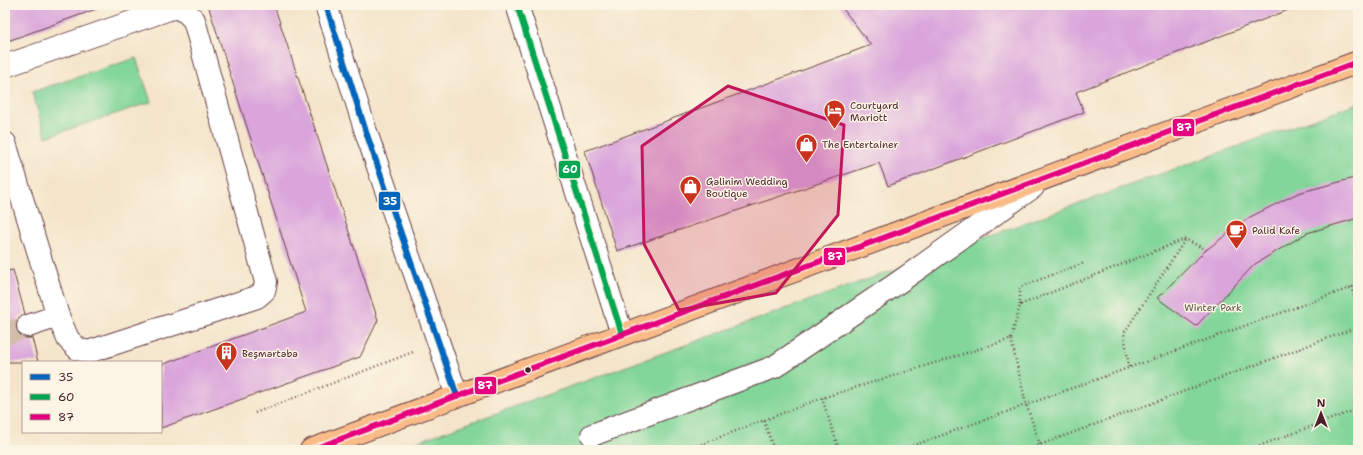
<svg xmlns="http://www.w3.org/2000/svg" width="1363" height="455" viewBox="0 0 1363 455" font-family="'Shantell Sans',sans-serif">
  <rect width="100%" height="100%" fill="#fcf5e5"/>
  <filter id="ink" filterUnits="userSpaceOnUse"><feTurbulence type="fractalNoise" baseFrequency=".025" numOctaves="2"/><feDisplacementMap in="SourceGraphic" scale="8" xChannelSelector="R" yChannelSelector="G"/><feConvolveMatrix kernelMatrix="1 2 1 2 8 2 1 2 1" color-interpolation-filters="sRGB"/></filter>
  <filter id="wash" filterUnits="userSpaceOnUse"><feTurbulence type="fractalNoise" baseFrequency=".012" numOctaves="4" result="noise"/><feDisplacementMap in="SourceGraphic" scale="16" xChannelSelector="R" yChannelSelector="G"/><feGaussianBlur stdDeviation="0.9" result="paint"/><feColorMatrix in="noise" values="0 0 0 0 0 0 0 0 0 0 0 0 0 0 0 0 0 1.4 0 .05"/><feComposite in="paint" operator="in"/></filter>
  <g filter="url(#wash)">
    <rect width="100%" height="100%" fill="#f4e5ca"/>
    <g fill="#82d699" stroke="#667a62">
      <path d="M136 58 151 102 46 137 32 92Z"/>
      <path d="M1358 103V450H394Z"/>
    </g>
    <g id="blocks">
      <g fill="#daa5db">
        <path d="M5 5H98L99 8 5 42Z"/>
        <path d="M208 5H274L378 320 360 357 161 428V365L306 312Z"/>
        <path d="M840 5H1296V7L1076 92 1084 112 888 186 879 163 617 251 585 151 871 45Z"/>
        <path d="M1358 177V218L1307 233 1255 264 1196 326 1157 298 1206 250 1250 217 1298 193Z"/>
        <path d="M13 270 25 314 18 318 16 323V330L20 336 25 338H32L38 362H5V271Z"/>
      </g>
    </g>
  </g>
  <g filter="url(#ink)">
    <use href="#blocks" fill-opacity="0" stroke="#643d43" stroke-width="1"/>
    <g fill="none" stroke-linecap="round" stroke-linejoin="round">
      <path stroke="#d2bdaa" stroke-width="22" stroke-dasharray="22 11" stroke-linecap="butt" d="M5 334 28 326"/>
      <defs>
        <g id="minor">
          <path d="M326 5 366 132 457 396"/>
          <path d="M517 5 622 334"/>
          <path d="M5 66 175 7 186 12 194 20 266 282 264 291 257 297 88 352 78 349 68 339 58 316 5 143"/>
          <path d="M28 326 58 316"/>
          <path d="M592 435 774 367 899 282 1033 187"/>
        </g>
        <path id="major" d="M311 450C660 320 1010 193 1358 62"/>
      </defs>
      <use href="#minor" stroke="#643d43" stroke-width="24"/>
      <use href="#major" stroke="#643d43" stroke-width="24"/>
      <g stroke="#643d43" stroke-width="2.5" stroke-dasharray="1 3" stroke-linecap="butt">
        <path d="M1351 287 1358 307"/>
        <path d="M1020 305V287L1084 263"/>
        <path d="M1011 339 1020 305 1185 239 1206 250"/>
        <path d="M1129 367 1124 333 1185 240"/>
        <path d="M822 398 839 450"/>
        <path d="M255 413 413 352"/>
        <path d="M764 421 774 450"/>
        <path d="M691 450 694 447 822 398 1011 339 1026 404 1042 450"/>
        <path d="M901 450 1358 285"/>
        <path d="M1026 450 1358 327"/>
        <path d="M1248 450 1358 409"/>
      </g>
      <use href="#minor" stroke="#fff" stroke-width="22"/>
      <use href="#major" stroke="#f9bc89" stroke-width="22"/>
      <defs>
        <path id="bus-1" d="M326 5 366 132 457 396"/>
        <path id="bus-2" d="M517 5 622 334"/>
        <path id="bus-3" d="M311 450C660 320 1010 193 1358 62"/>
      </defs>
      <use href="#bus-1" stroke="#fcf5e5" stroke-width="9"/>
      <use href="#bus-2" stroke="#fcf5e5" stroke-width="9"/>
      <use href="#bus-3" stroke="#fcf5e5" stroke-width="9"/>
      <use href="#bus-1" stroke="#0065bd" stroke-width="6"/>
      <use href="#bus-2" stroke="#00a651" stroke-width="6"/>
      <use href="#bus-3" stroke="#e5007d" stroke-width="6"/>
    </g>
  </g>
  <path fill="#c2185b" fill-opacity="0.2" stroke="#c2185b" stroke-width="3" stroke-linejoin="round" d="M728 86 844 125 838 215 776 293 679 310 644 244 642 146Z"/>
  <defs>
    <symbol id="hotel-pin" viewBox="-11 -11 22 30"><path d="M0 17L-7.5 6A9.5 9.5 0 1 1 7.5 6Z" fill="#c8321e" stroke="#fcf5e5"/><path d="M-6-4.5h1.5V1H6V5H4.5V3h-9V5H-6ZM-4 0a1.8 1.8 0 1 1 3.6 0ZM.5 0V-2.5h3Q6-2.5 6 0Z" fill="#fff"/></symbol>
    <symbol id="shop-pin" viewBox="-11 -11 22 30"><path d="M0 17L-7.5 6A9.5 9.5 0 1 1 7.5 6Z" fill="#c8321e" stroke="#fcf5e5"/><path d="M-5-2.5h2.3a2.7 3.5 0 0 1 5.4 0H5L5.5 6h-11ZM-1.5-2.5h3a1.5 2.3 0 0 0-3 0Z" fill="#fff"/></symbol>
    <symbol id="cafe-pin" viewBox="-11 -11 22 30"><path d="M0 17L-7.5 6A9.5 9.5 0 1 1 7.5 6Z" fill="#c8321e" stroke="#fcf5e5"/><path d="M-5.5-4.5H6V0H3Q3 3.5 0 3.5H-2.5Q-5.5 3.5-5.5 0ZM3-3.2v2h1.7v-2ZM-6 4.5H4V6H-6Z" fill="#fff"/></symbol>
    <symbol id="building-pin" viewBox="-11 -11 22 30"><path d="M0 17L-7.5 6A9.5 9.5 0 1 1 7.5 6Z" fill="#c8321e" stroke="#fcf5e5"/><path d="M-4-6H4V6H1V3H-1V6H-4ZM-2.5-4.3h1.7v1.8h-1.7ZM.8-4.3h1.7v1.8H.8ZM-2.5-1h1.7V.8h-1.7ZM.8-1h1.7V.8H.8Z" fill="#fff"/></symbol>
  </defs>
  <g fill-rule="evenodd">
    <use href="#hotel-pin" x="822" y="98" width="25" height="34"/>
    <use href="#shop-pin" x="794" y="132" width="25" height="34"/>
    <use href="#shop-pin" x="678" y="174" width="25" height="34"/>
    <use href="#cafe-pin" x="1224" y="218" width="25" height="34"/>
    <use href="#building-pin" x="214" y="340" width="25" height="34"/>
  </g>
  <circle fill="#4a1f2b" stroke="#fcf5e5" stroke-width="1.5" cx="528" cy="370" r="3.5"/>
  <g text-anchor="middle" stroke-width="3" stroke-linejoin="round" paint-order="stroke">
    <g font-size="10" fill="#4a1f2b" stroke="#fcf5e5" text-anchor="start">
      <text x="850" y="109">Courtyard<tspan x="850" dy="12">Mariott</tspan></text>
      <text x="822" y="148">The Entertainer</text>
      <text x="706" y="185">Gəlinim Wedding<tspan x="706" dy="12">Boutique</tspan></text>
      <text x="1252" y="234">Palid Kafe</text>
      <text x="242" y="357">Beşmərtəbə</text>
    </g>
    <g font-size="10" fill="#5b564c" stroke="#fcf5e5">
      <text x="1213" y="311">Winter Park</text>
    </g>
  </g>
  <g stroke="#fcf5e5" stroke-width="1.5">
    <rect x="1172" y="118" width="23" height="19" rx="4" fill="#e5007d"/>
    <rect x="558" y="160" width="23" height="19" rx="4" fill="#00a651"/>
    <rect x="378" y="191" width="23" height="20" rx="4" fill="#0065bd"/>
    <rect x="823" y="247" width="23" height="19" rx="4" fill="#e5007d"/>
    <rect x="474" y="376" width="23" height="19" rx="4" fill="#e5007d"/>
  </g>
  <g font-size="11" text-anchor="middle" font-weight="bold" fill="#fff">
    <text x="1184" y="131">87</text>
    <text x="570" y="173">60</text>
    <text x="390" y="205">35</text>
    <text x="835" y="260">87</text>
    <text x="485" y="389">87</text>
  </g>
  <rect width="1363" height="455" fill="none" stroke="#fcf5e5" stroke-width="20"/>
  <rect x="22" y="361" width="140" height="72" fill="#fcf5e5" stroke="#b59f9b"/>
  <rect x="30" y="374" width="20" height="6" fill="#0065bd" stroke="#b59f9b"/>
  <text x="58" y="381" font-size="12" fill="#4a1f2b">35</text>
  <rect x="30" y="394" width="20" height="6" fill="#00a651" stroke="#b59f9b"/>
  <text x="58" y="401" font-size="12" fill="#4a1f2b">60</text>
  <rect x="30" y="414" width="20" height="6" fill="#e5007d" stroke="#b59f9b"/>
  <text x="58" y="421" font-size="12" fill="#4a1f2b">87</text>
  <g transform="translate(1321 413)" stroke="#fcf5e5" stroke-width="3" paint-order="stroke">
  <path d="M0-3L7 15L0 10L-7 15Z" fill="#4a1f2b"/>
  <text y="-6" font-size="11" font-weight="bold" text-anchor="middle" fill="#4a1f2b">N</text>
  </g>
</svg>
